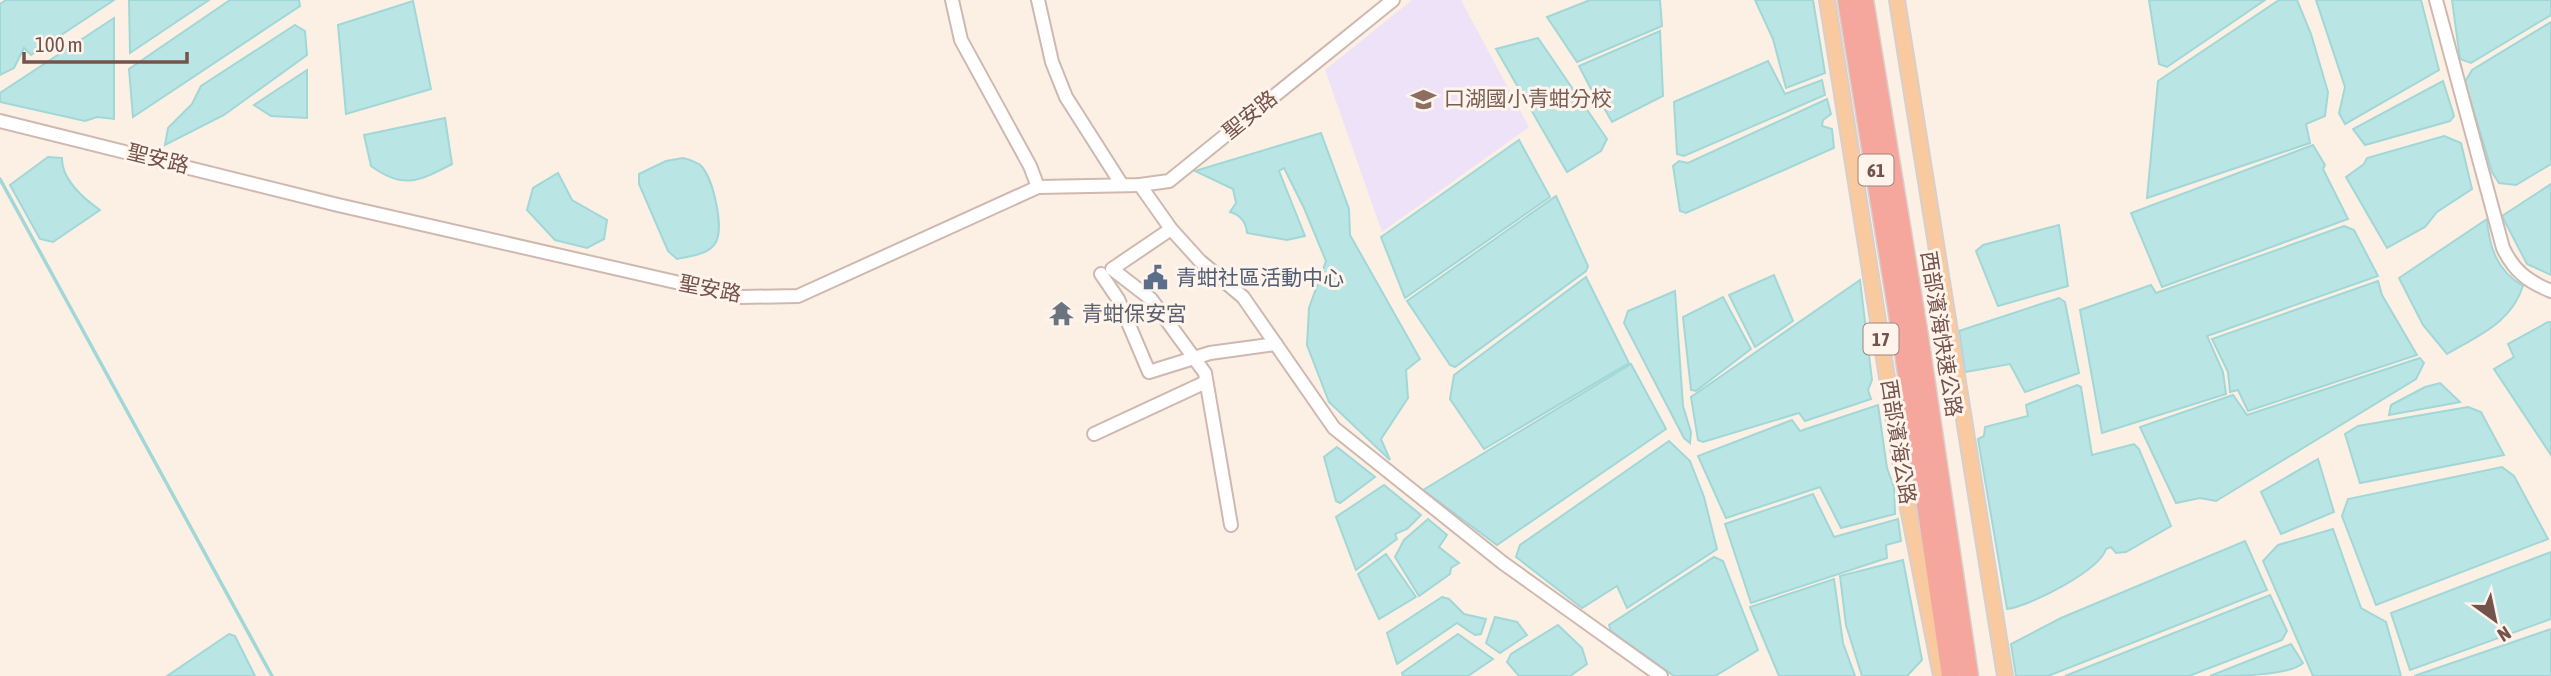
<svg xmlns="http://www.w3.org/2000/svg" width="2551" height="676" viewBox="0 0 2551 676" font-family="'Asap Condensed','Noto Sans TC',sans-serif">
  <rect width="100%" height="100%" fill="#fcf0e5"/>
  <path fill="#ede2f8" d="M1412 0H1461L1529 127 1382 232 1325 70Z"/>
  <g fill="#bae5e5" stroke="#a1d7d7" stroke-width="2">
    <path d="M6 0H114L31 55 24 48 14 68 0 75V4Z"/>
    <path d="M129 0H209L130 53Z"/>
    <path d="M230 0H299L300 6 133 117 129 69Z"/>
    <path d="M1590 0H1660L1662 26 1577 62 1547 17Z"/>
    <path d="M1755 0H1813L1825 73 1786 88 1773 39Z"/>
    <path d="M2149 0H2265L2167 67 2159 64Z"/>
    <path d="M2279 0H2297L2311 34 2328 92 2325 116 2306 124 2310 143 2147 198 2158 81Z"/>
    <path d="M2316 0H2421L2439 70 2345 124 2339 113 2345 87Z"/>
    <path d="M2452 0H2551V15L2471 63 2460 59Z"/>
    <path d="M413 1 431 89 346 114 338 25Z"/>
    <path d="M114 18V119L97 117 85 121 0 102V93Z"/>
    <path d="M2551 22V164L2516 185 2499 183 2492 172 2465 82 2472 70Z"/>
    <path d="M295 25 305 31 307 55 224 115 165 145 168 128 192 104 201 86Z"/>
    <path d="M1660 31 1663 96 1612 122 1599 99 1603 91H1592L1579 66Z"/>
    <path d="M1538 38 1607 139 1601 151 1567 172 1496 49Z"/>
    <path d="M1768 61 1785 94 1822 80 1825 95 1684 156 1677 154 1674 102Z"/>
    <path d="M307 70V118L271 116 254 105Z"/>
    <path d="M2443 81 2454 116 2450 121 2365 145 2353 129Z"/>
    <path d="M1827 99 1831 114 1823 120 1822 126 1832 129 1834 148 1686 213 1680 211 1673 166 1679 161 1688 163Z"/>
    <path d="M445 118 452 164C419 181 404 190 371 166L364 135Z"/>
    <path d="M1321 133 1349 209 1350 235 1420 359 1406 370 1408 398 1381 439 1390 460 1329 402 1307 345 1309 308 1326 261 1304 208 1284 168 1279 171 1305 236 1287 240 1247 233C1246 222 1241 215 1230 212L1236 203 1233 189 1195 171Z"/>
    <path d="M2444 136 2461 143 2472 189 2437 212 2425 227 2387 248 2346 177 2364 164 2367 158Z"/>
    <path d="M1519 140 1550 197 1405 298 1381 237Z"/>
    <path d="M2313 145 2325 165 2323 169 2348 219 2162 287 2131 213Z"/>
    <path d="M48 157 62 158C61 179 84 199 100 210L53 242 40 239 10 185Z"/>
    <path d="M683 158C688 159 694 161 699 164 713 175 724 226 716 242 709 255 690 256 677 259L668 251 639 184V174L666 161Z"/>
    <path d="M558 173 572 200 607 220 604 239 587 248 555 240 527 210 533 188Z"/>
    <path d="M2551 184V275L2527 264 2502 216Z"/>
    <path d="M1556 196 1588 266 1586 271 1455 367 1450 365 1407 301Z"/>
    <path d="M2487 219C2489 247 2497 271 2523 286 2511 323 2479 335 2447 354L2423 325 2399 278Z"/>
    <path d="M2059 225 2068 286 1998 306 1976 251 1983 245Z"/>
    <path d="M2344 226 2354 230 2378 276 2207 336 2223 372 2226 394 2102 433 2080 310 2151 285 2156 293Z"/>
    <path d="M1774 275 1793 321 1755 347 1729 295Z"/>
    <path d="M1586 277 1629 363 1484 449 1450 399 1454 375Z"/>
    <path d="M1860 280 1872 380 1868 390 1871 399 1805 421 1799 413 1703 442 1698 440 1691 397Z"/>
    <path d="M2378 281 2382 295 2417 355 2248 411 2238 390 2230 392 2228 372 2212 339Z"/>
    <path d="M1675 291 1683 406 1691 432 1690 443 1684 438 1624 323 1628 311Z"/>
    <path d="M1723 297 1751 349 1696 391 1691 390 1683 317Z"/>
    <path d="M2059 298 2065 302 2079 373 2025 392 2010 364 1965 372 1959 331Z"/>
    <path d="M2548 322H2551V455L2494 369 2514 357 2508 344Z"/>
    <path d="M2420 358 2424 363 2416 379 2216 501 2200 498 2176 503 2140 427 2233 395 2247 415Z"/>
    <path d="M1631 364 1666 429 1497 545 1423 490Z"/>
    <path d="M2440 383 2460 402 2389 415 2391 405 2425 387Z"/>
    <path d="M2077 385 2081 387 2092 455 2134 444 2139 449 2171 526 2126 552 2116 553 2111 547 2106 549C2099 571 2030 606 2007 609L1978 439 1984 436 1985 427 2028 416 2026 405Z"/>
    <path d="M1878 405 1887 468 1894 487 1895 514 1841 528 1820 487 1726 518 1698 456 1792 420 1800 431Z"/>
    <path d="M2468 407 2481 412 2504 455 2360 483 2345 434 2358 426Z"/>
    <path d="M1669 441 1690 461 1704 497 1717 549 1627 608 1617 586 1582 608 1516 557 1520 545Z"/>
    <path d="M1337 447 1375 477 1340 503 1336 501 1324 457Z"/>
    <path d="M2318 459 2334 512 2281 534 2261 492Z"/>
    <path d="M2502 467 2514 476 2548 539 2376 605 2342 516 2348 499Z"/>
    <path d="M1384 485 1421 515 1407 529 1395 534 1397 539 1356 570 1336 517Z"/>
    <path d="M1813 494 1834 537 1898 519 1901 541 1886 545 1887 558 1751 603 1725 524Z"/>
    <path d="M1428 519 1447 535 1439 547 1459 563 1451 568 1450 574 1419 596 1395 557 1404 540Z"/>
    <path d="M2333 529 2361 608 2386 622 2401 676H2313L2263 561 2278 545Z"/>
    <path d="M2245 541 2267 590 2048 676H2016L2011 644 2061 618Z"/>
    <path d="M2551 552V619L2410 670 2391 613Z"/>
    <path d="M1386 554 1416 597 1379 619 1358 574Z"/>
    <path d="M1714 557 1723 561 1758 650 1715 676H1674L1611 631 1609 625Z"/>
    <path d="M1903 560 1922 660 1907 676H1862L1846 625 1840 576Z"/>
    <path d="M1834 579 1843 643 1855 676H1779L1750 607Z"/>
    <path d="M2270 595 2287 631 2282 640 2189 676H2065Z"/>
    <path d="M1442 597 1449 599 1464 614 1486 619 1481 634 1475 635 1457 623 1397 664 1387 633Z"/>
    <path d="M1495 617 1517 622 1527 635 1500 653 1486 643Z"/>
    <path d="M1558 625 1582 648 1587 664 1570 676H1519L1507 662 1511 654Z"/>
    <path d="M2551 629V676H2414Z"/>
    <path d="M229 634 235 636 255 676H167Z"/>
    <path d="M1458 634 1493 659 1468 676H1403L1402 673Z"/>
    <path d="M2291 644 2303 663C2289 676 2234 676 2210 676Z"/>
  </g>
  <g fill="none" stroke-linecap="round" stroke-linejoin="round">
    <path stroke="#a1d7d7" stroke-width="3.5" d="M0 179 272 676"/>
    <defs>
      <g id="minor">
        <path d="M952 0 961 40 1030 166 1038 187"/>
        <path d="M1038 0 1052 62 1066 97 1122 185"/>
        <path d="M2436 0 2503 248C2514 271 2527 281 2551 291"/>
        <path d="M0 121 338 205 741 297 798 296 1038 187 1140 185 1169 181 1393 0"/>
        <path d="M1140 185 1171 229 1200 261 1243 297 1334 428 1503 563 1661 676"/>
        <path d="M1171 229 1112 269 1151 299 1205 373 1231 525"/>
        <path d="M1101 274 1118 299 1149 372 1210 353 1276 344"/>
        <path d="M1094 434 1206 382"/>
      </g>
      <g id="major">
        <path d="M1827 0 1907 503 1941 676"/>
        <path d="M1897 0 2005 676"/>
      </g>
      <g id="highway">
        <path d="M1847 0 1902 339 1951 676"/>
        <path d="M1864 0 1919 337 1969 676"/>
      </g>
    </defs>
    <use href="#minor" stroke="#cfb8af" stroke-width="16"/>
    <use href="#major" stroke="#d8cfcd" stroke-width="18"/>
    <use href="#highway" stroke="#d8cfcd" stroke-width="21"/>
    <use href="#minor" stroke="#fff" stroke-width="12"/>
    <use href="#major" stroke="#f9ca9f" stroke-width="14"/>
    <use href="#highway" stroke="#f5a79e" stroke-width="18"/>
  </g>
  <defs>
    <symbol id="school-bare" viewBox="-9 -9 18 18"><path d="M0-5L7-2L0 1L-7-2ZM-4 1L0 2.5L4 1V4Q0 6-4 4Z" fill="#8d6e63" stroke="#fff4ec" stroke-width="2.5" paint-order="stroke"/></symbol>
    <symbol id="civic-bare" viewBox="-9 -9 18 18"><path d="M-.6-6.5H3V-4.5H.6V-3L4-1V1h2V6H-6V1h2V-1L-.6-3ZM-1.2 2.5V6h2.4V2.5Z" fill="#5c6f8a" stroke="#fff4ec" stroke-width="2.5" paint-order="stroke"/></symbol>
    <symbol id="temple-bare" viewBox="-9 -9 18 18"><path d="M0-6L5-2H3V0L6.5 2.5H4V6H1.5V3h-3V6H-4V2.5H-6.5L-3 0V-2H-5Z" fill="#6b7280" stroke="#fff4ec" stroke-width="2.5" paint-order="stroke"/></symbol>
  </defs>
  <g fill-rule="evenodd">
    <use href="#school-bare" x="1406" y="82" width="35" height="35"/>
    <use href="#civic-bare" x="1138" y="260" width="35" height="35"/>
    <use href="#temple-bare" x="1044" y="296" width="35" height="35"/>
  </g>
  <g text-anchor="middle" stroke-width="6" stroke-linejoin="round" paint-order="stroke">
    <g fill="#fff4ec" stroke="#9e837b" stroke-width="2">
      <rect x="1858.5" y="154.5" width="35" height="31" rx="5"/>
      <rect x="1863.5" y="323.5" width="35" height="31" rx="5"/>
    </g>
    <g font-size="19" font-weight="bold" fill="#74534b">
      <text x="1876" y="177">61</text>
      <text x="1881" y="346">17</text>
    </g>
    <g font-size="21" fill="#785e54" stroke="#fff4ec" text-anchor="start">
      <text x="1444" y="106">口湖國小青蚶分校</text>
    </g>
    <g font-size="21" fill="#74534b" stroke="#fff4ec">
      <text transform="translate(1250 115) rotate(-39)" y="7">聖安路</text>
      <text transform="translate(158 159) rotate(14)" y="7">聖安路</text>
      <text transform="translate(710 289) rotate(11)" y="7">聖安路</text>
      <text transform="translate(1941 334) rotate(81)" y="7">西部濱海快速公路</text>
      <text transform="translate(1898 442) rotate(81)" y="7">西部濱海公路</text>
    </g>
    <g font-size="21" fill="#4e5e75" stroke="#fff4ec" text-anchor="start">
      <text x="1176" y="285">青蚶社區活動中心</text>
    </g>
    <g font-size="21" fill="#5b616d" stroke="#fff4ec" text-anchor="start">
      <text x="1082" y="321">青蚶保安宮</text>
    </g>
  </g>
  <g transform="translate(2495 620) rotate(147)" stroke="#fff4ec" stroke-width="5" paint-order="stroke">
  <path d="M0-5L12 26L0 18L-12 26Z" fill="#74534b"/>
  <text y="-10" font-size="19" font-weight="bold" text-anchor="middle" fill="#74534b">N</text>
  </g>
  <path d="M24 52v10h163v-10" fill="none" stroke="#74534b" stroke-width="3.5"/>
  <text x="35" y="52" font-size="21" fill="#74534b" stroke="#fff4ec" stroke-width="5" paint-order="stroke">100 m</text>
</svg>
